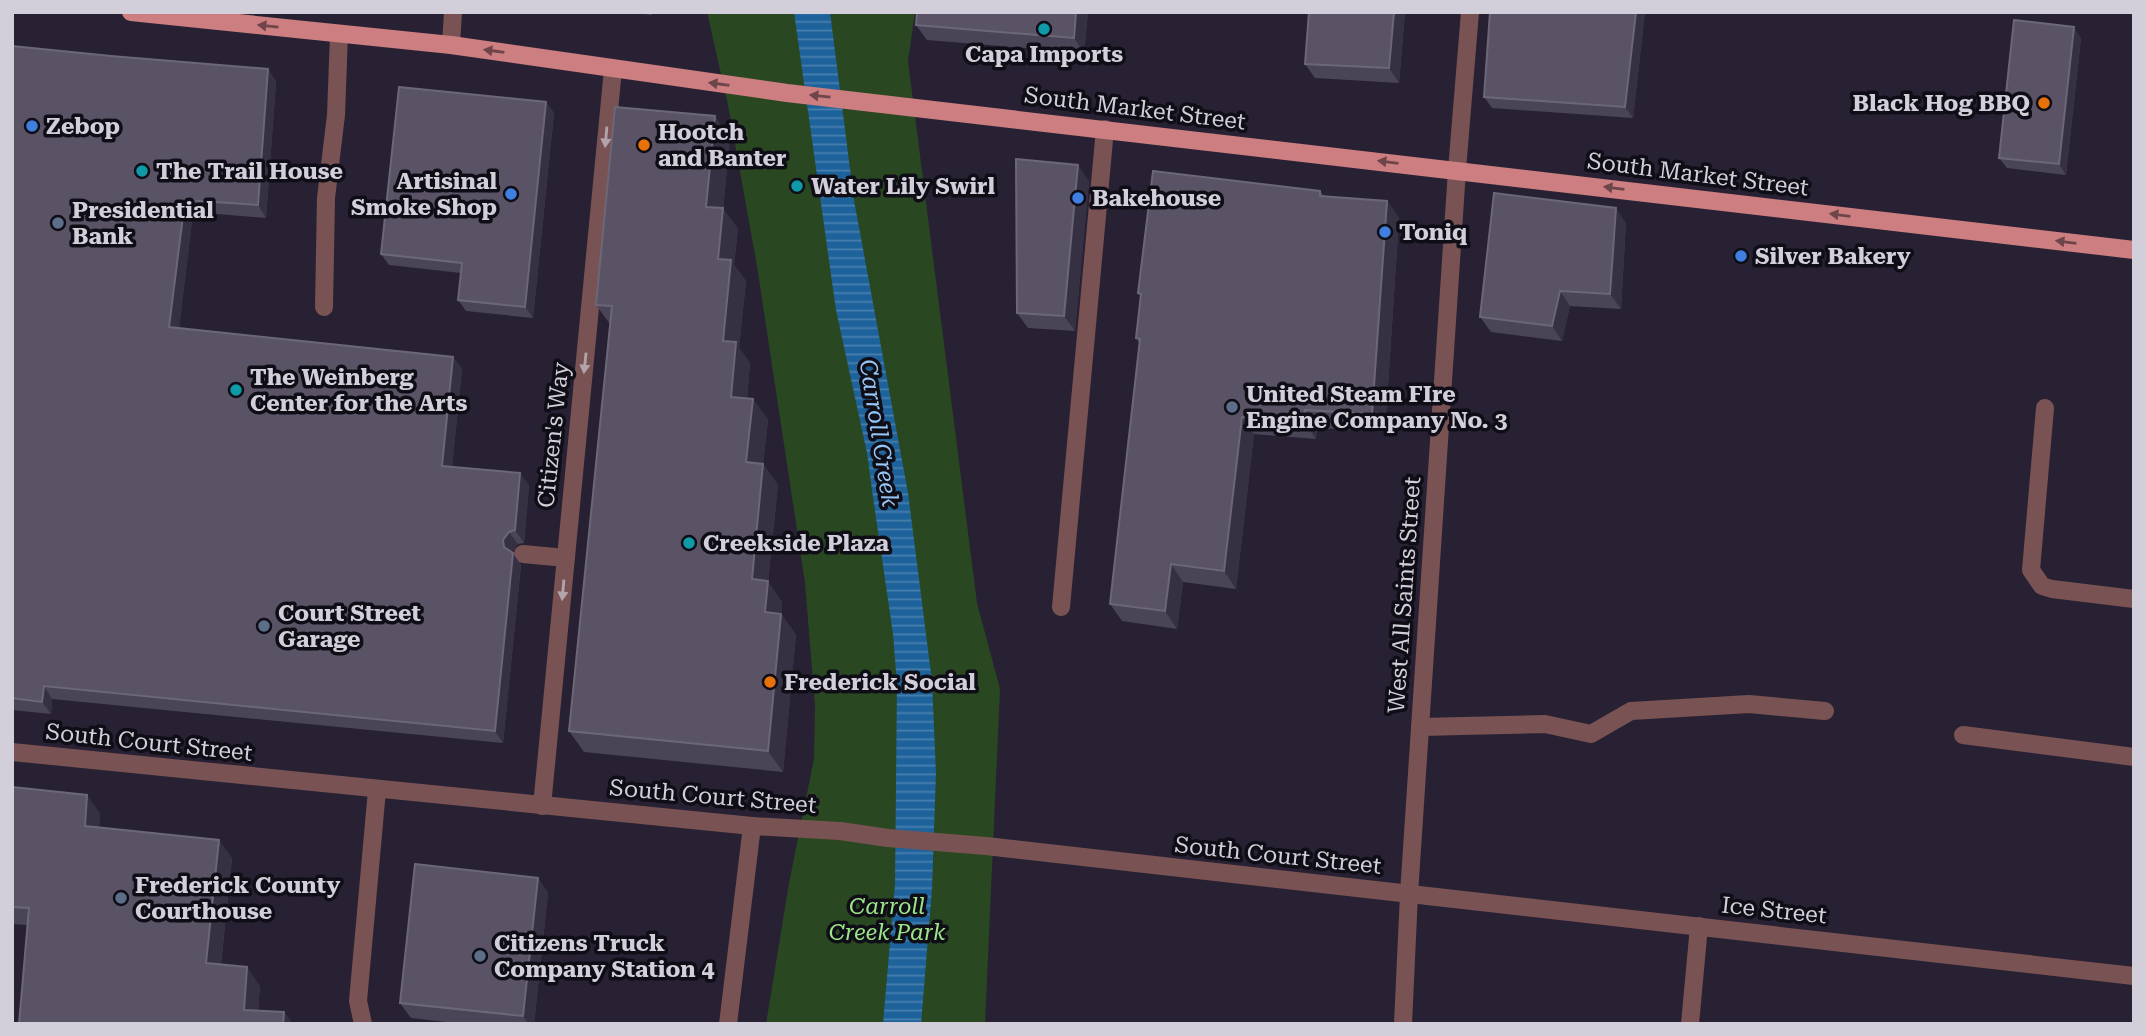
<svg xmlns="http://www.w3.org/2000/svg" width="2146" height="1036" viewBox="0 0 2146 1036" font-family="'Roboto Serif',serif">
  <defs>
    <pattern id="water-rules" width="6" height="5" patternUnits="userSpaceOnUse" patternTransform="scale(1.75)"><rect width="6" height="5" fill="#1e629b"/><path d="M0 2.5h6" fill="none" stroke="#487fad"/></pattern>
  </defs>
  <rect width="100%" height="100%" fill="#282133"/>
  <path fill="#294721" d="M707 12H915L908 61 977 603 1000 689 985 1024H766L789 883 814 759 815 706 805 583 757 266 728 105Z"/>
  <path fill="url(#water-rules)" d="M794 12H830L854 200 908 493 932 681 936 773 932 889 921 1024H883L895 884 897 684 893 634 873 497 867 453 836 310Z"/>
  <g fill="none" stroke-linecap="round" stroke-linejoin="round">
    <g stroke="#795353" stroke-width="18">
      <path d="M324 307 326 198 336 115 339 34"/>
      <path d="M2045 408 2031 570 2042 586 2052 589 2134 599"/>
      <path d="M523 554 566 558"/>
      <path d="M1061 607 1105 129"/>
      <path d="M1420 727 1545 724 1591 734 1631 711 1749 704 1825 711"/>
      <path d="M1963 735 2134 757"/>
      <path d="M363 1024 358 1001 377 790"/>
      <path d="M728 1024 752 826"/>
      <path d="M1690 1024 1699 926"/>
    </g>
    <g stroke="#795353" stroke-width="18">
      <path d="M451 45 453 12"/>
      <path d="M12 752 752 826 840 831 888 838 986 846 2134 976"/>
      <path d="M542 806 613 69"/>
      <path d="M1403 1024 1409 894 1457 170 1470 12"/>
    </g>
    <path stroke="#cc7e80" stroke-width="18" d="M131 12 451 45 787 93 2134 250"/>
  </g>
  <g fill="#4a4457">
    <path d="M628 12H652V15Z"/>
    <path d="M1088 12 1084 53 927 40 916 25Z"/>
    <path d="M1309 12H1405L1399 83 1315 78 1305 64Z"/>
    <path d="M1490 12H1645L1633 118 1492 108 1484 97Z"/>
    <path d="M2081 38 2066 175 2007 168 1999 158Z"/>
    <path d="M12 46 111 56 268 69 276 82 266 218 193 212 179 328 453 357 462 369 452 467 529 485 524 543 518 544 512 552 521 565 503 743 52 699 51 714 12 710Z"/>
    <path d="M546 102 554 113 533 318 466 311 458 300 461 273 389 265 381 254Z"/>
    <path d="M730 137 723 209 738 229 734 265 746 281 739 348 750 363 747 398 753 399 768 420 763 464 778 485 768 582 782 602 781 614 796 635 783 772 584 752 569 731 610 324 596 305Z"/>
    <path d="M1089 181 1075 331 1028 328 1017 313Z"/>
    <path d="M1320 191 1324 196 1387 201 1399 218 1385 432 1317 428 1316 439 1254 434 1236 589 1183 582 1177 629 1122 621 1110 604 1140 344 1136 338 1141 297 1138 293Z"/>
    <path d="M1626 223 1621 309 1570 306 1562 341 1491 332 1480 317Z"/>
    <path d="M12 787 100 813 99 827 232 858 221 965 260 986 258 1011 284 1012 293 1024H19L27 925 12 924Z"/>
    <path d="M538 878 548 893 534 1024H464L411 1018 400 1003Z"/>
  </g>
  <g fill="#363043">
    <path d="M1076 12H1088L1084 53 1074 38Z"/>
    <path d="M1394 12H1405L1399 83 1389 68Z"/>
    <path d="M1636 12H1645L1633 118 1625 107Z"/>
    <path d="M2074 27 2081 38 2066 175 2059 164Z"/>
    <path d="M268 69 276 82 266 218 258 205Z"/>
    <path d="M546 102 554 113 533 318 525 307Z"/>
    <path d="M715 116 730 137 723 209 738 229 734 265 746 281 739 348 750 363 746 418 731 397 723 341 718 259 706 207Z"/>
    <path d="M1078 165 1089 181 1075 331 1064 316Z"/>
    <path d="M185 200 193 212 178 340 169 327Z"/>
    <path d="M1387 201 1399 218 1385 432 1372 414Z"/>
    <path d="M1616 208 1626 223 1621 309 1610 294Z"/>
    <path d="M1560 291 1570 306 1562 341 1552 326Z"/>
    <path d="M453 357 462 369 451 478 442 466Z"/>
    <path d="M753 399 768 420 763 464 778 485 768 582 782 602 781 623V614L796 635 783 772 768 751 752 579 746 462Z"/>
    <path d="M1305 410 1317 428 1316 439 1304 422Z"/>
    <path d="M1242 417 1254 434 1236 589 1224 571Z"/>
    <path d="M520 473 529 485 524 543 515 530Z"/>
    <path d="M509 532 518 544 512 552 521 565 503 743 495 731 504 547 503 540Z"/>
    <path d="M1171 564 1183 582 1177 629 1165 611Z"/>
    <path d="M44 686 52 699 51 714 42 702Z"/>
    <path d="M87 795 100 813 98 844 85 826Z"/>
    <path d="M219 840 232 858 219 982 206 963Z"/>
    <path d="M538 878 548 893 534 1024H528L523 1016Z"/>
    <path d="M247 967 260 986 257 1024 244 1010Z"/>
    <path d="M284 1012 293 1024H283Z"/>
  </g>
  <g fill="#595365" stroke="#6c6778" stroke-width="2">
    <path d="M917 12H1076L1074 38 916 25Z"/>
    <path d="M1309 12H1394L1389 68 1305 64Z"/>
    <path d="M1490 12H1636L1625 107 1484 97Z"/>
    <path d="M2014 20 2074 27 2059 164 1999 158Z"/>
    <path d="M12 46 111 56 268 69 258 205 185 200 169 327 453 357 442 466 520 473 515 530 509 532 503 540 504 547 513 553 495 731 44 686 42 702 12 698Z"/>
    <path d="M399 87 546 102 525 307 458 300 462 263 381 254Z"/>
    <path d="M615 107 715 116 706 207 723 208 718 259 731 260 723 341 736 342 731 397 753 399 746 462 763 464 752 579 768 581 765 612 781 614 768 751 569 731 612 306 596 305Z"/>
    <path d="M1016 159 1078 165 1064 316 1017 313Z"/>
    <path d="M1153 171 1320 191V196L1387 201 1372 414 1305 410 1304 422 1242 417 1224 571 1171 564 1165 611 1110 604 1140 339 1136 338 1141 294 1138 293Z"/>
    <path d="M1494 193 1616 208 1610 294 1560 291 1552 326 1480 317Z"/>
    <path d="M12 787 87 795 85 826 219 840 206 963 247 967 244 1010 284 1012 283 1024H19L29 908 12 907Z"/>
    <path d="M415 864 538 878 523 1016 400 1003Z"/>
  </g>
  <defs><path id="oneway-solid" d="M-6-.8H1V-3.2L6.5 0L1 3.2V.8H-6Z" transform="scale(1.75)"/></defs>
  <g fill="#6e464a">
    <use href="#oneway-solid" transform="translate(268 26) rotate(-174)"/>
    <use href="#oneway-solid" transform="translate(494 51) rotate(-172)"/>
    <use href="#oneway-solid" transform="translate(719 84) rotate(-172)"/>
    <use href="#oneway-solid" transform="translate(820 96) rotate(-174)"/>
    <use href="#oneway-solid" transform="translate(1388 162) rotate(-173)"/>
    <use href="#oneway-solid" transform="translate(1614 188) rotate(-173)"/>
    <use href="#oneway-solid" transform="translate(1840 215) rotate(-173)"/>
    <use href="#oneway-solid" transform="translate(2066 242) rotate(-173)"/>
  </g>
  <g fill="#b3a4ab">
    <use href="#oneway-solid" transform="translate(606 137) rotate(95)"/>
    <use href="#oneway-solid" transform="translate(585 363) rotate(96)"/>
    <use href="#oneway-solid" transform="translate(563 590) rotate(95)"/>
  </g>
  <g fill="#0f9aa8" stroke="#0f0d15" stroke-width="2.5">
    <circle cx="1044" cy="29" r="7"/>
    <circle cx="142" cy="171" r="7"/>
    <circle cx="797" cy="186" r="7"/>
    <circle cx="236" cy="390" r="7"/>
    <circle cx="689" cy="543" r="7"/>
  </g>
  <g fill="#e8710a" stroke="#0f0d15" stroke-width="2.5">
    <circle cx="2044" cy="103" r="7"/>
    <circle cx="644" cy="145" r="7"/>
    <circle cx="770" cy="682" r="7"/>
  </g>
  <g fill="#3f7fe0" stroke="#0f0d15" stroke-width="2.5">
    <circle cx="32" cy="126" r="7"/>
    <circle cx="511" cy="194" r="7"/>
    <circle cx="1078" cy="198" r="7"/>
    <circle cx="1385" cy="232" r="7"/>
    <circle cx="1741" cy="256" r="7"/>
  </g>
  <g fill="#5c6f8a" stroke="#0f0d15" stroke-width="2.5">
    <circle cx="58" cy="223" r="7"/>
    <circle cx="1232" cy="407" r="7"/>
    <circle cx="264" cy="626" r="7"/>
    <circle cx="121" cy="898" r="7"/>
    <circle cx="480" cy="956" r="7"/>
  </g>
  <g text-anchor="middle" stroke-width="7" stroke-linejoin="round" paint-order="stroke">
    <g font-size="23" font-weight="bold" fill="#d2cfdb" stroke="#0f0d15" text-anchor="start">
      <text x="1044" y="62" text-anchor="middle">Capa Imports</text>
      <text x="2030" y="111" text-anchor="end">Black Hog BBQ</text>
      <text x="46" y="134">Zebop</text>
      <text x="658" y="140">Hootch<tspan x="658" dy="26">and Banter</tspan></text>
      <text x="156" y="179">The Trail House</text>
      <text x="497" y="189" text-anchor="end">Artisinal<tspan x="497" dy="26">Smoke Shop</tspan></text>
      <text x="811" y="194">Water Lily Swirl</text>
      <text x="1092" y="206">Bakehouse</text>
      <text x="72" y="218">Presidential<tspan x="72" dy="26">Bank</tspan></text>
      <text x="1399" y="240">Toniq</text>
      <text x="1755" y="264">Silver Bakery</text>
      <text x="250" y="385">The Weinberg<tspan x="250" dy="26">Center for the Arts</tspan></text>
      <text x="1246" y="402">United Steam FIre<tspan x="1246" dy="26">Engine Company No. 3</tspan></text>
      <text x="703" y="551">Creekside Plaza</text>
      <text x="278" y="621">Court Street<tspan x="278" dy="26">Garage</tspan></text>
      <text x="784" y="690">Frederick Social</text>
      <text x="135" y="893">Frederick County<tspan x="135" dy="26">Courthouse</tspan></text>
      <text x="494" y="951">Citizens Truck<tspan x="494" dy="26">Company Station 4</tspan></text>
    </g>
    <g font-size="23" fill="#d2cfdb" stroke="#0f0d15">
      <text transform="translate(1135 108) rotate(7)" y="8">South Market Street</text>
      <text transform="translate(1698 174) rotate(7)" y="8">South Market Street</text>
      <text transform="translate(553 435) rotate(-84)" y="8">Citizen's Way</text>
      <text transform="translate(1404 595) rotate(-86)" y="8">West All Saints Street</text>
      <text transform="translate(149 742) rotate(6)" y="8">South Court Street</text>
      <text transform="translate(713 796) rotate(5)" y="8">South Court Street</text>
      <text transform="translate(1278 855) rotate(6)" y="8">South Court Street</text>
      <text transform="translate(1774 910) rotate(6)" y="8">Ice Street</text>
    </g>
    <g font-size="23" font-style="italic" fill="#9ce588" stroke="#0f0d15">
      <text x="887" y="914">Carroll<tspan x="887" dy="26">Creek Park</tspan></text>
    </g>
    <g font-size="24" font-style="italic" fill="#95c6f7" stroke="#0f0d15">
      <text transform="translate(879 433) rotate(81)" y="8">Carroll Creek</text>
    </g>
  </g>
  <rect width="2146" height="1036" fill="none" stroke="#d2cfdb" stroke-width="28"/>
</svg>
